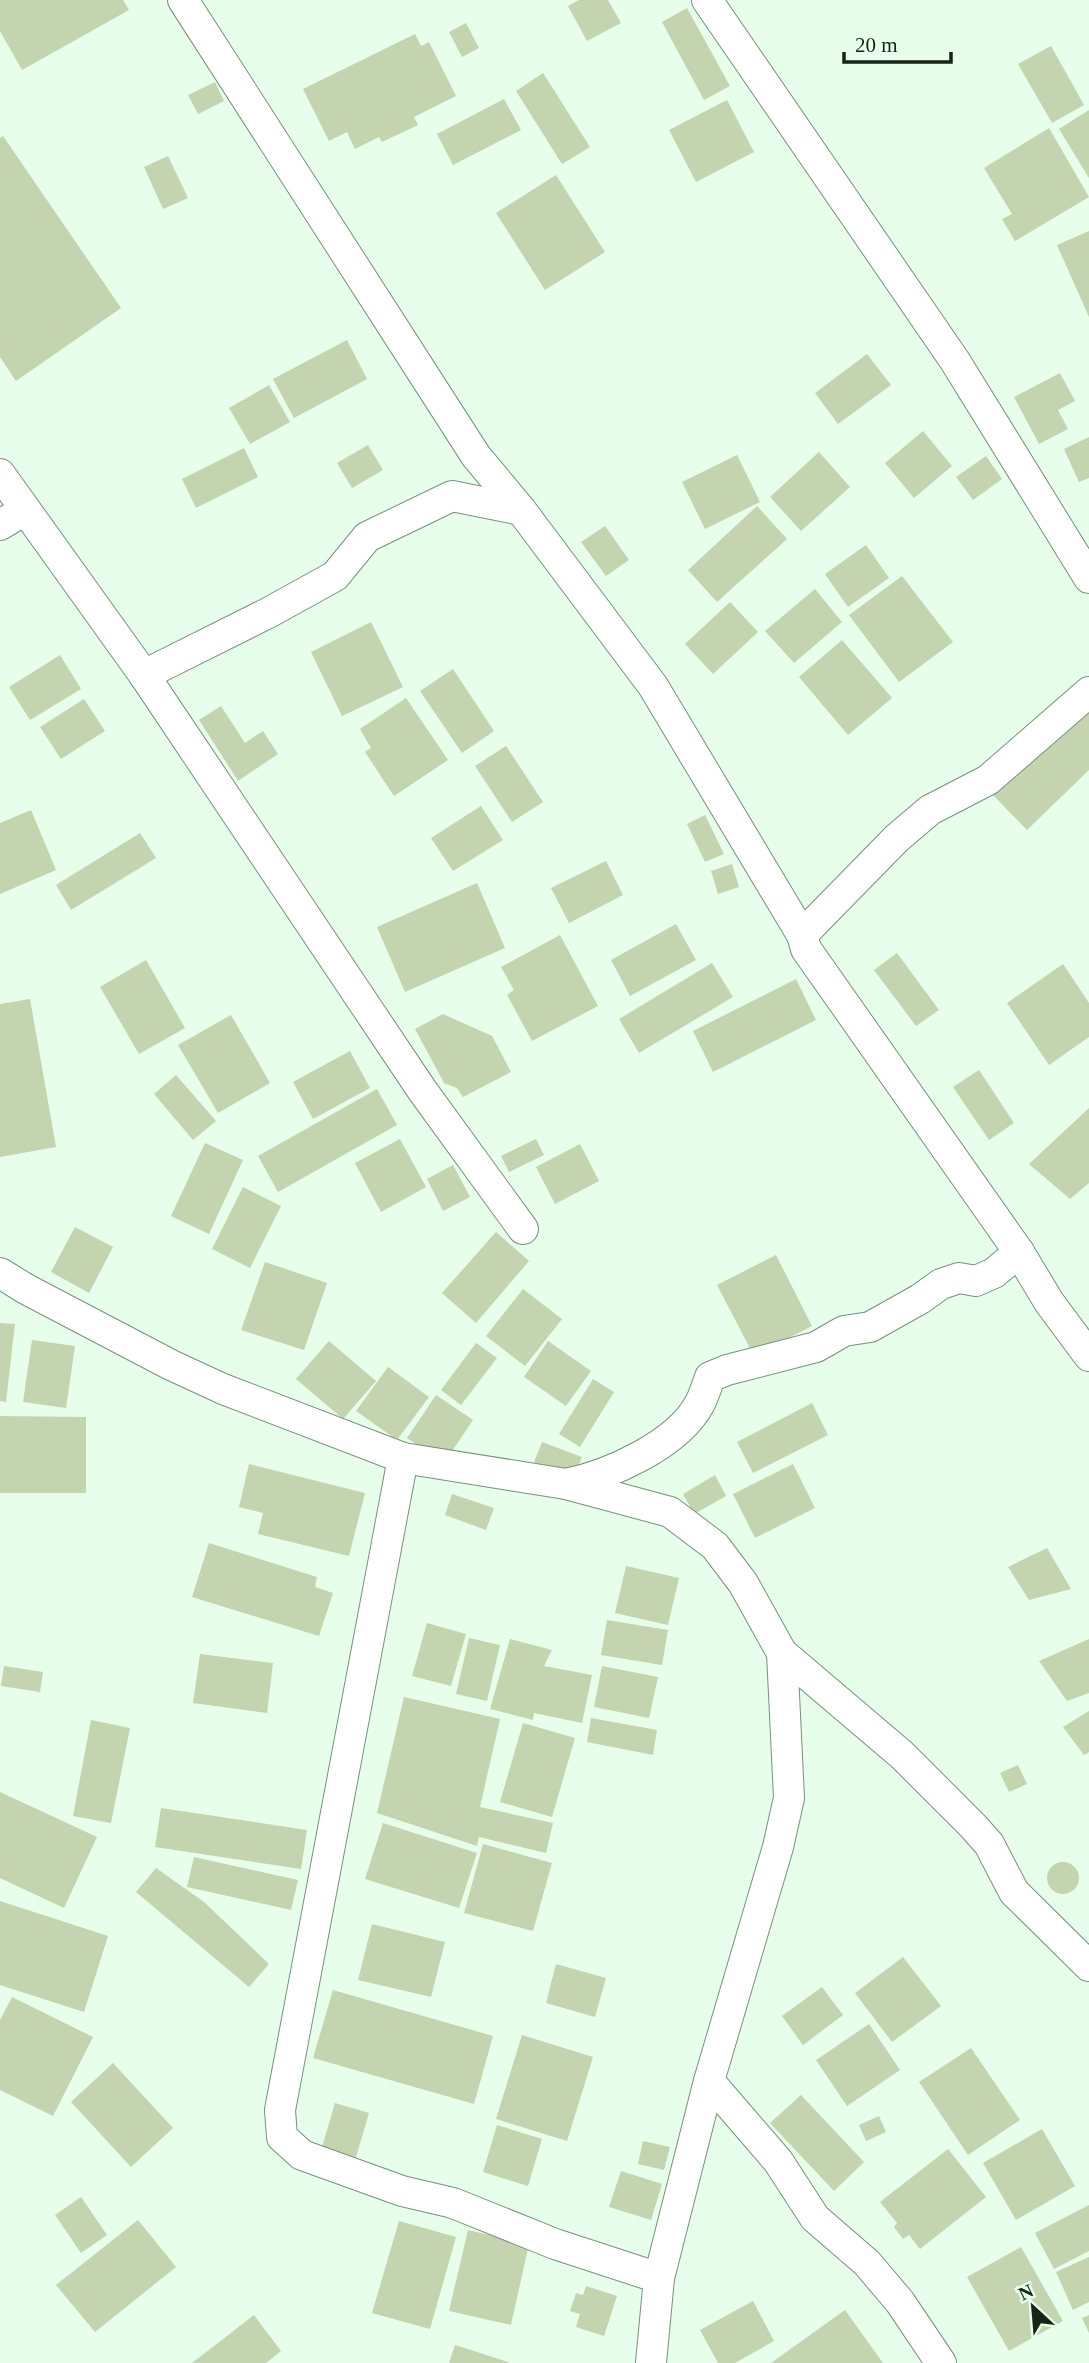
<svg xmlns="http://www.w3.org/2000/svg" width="1089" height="2363" viewBox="0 0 1089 2363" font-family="'Times New Roman',serif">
  <rect width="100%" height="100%" fill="#e6feea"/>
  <g fill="#c4d4ae">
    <path d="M0 0H123L129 10 22 70 0 31Z"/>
    <path d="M579 0H608L621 23 587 41 568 6Z"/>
    <path d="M687 8 730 86 704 100 662 22Z"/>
    <path d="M466 23 479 48 462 57 449 32Z"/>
    <path d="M415 34 421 46 429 42 456 96 414 117 418 125 382 142 379 137 355 149 347 132 329 141 303 89Z"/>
    <path d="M1051 46 1084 105 1052 123 1018 64Z"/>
    <path d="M543 73 590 147 562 164 516 91Z"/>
    <path d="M215 82 224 101 198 114 188 95Z"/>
    <path d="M504 99 521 130 453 165 437 134Z"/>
    <path d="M727 100 754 152 696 182 669 130Z"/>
    <path d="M1089 110V178L1059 129Z"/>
    <path d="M1049 128 1089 197 1015 241 1002 219 1012 214 984 168Z"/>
    <path d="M3 136 121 308 16 381 0 357V138Z"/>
    <path d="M168 156 188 198 163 209 144 167Z"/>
    <path d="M556 175 605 252 545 290 496 213Z"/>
    <path d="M1089 231V317L1057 245Z"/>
    <path d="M347 340 367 379 294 418 273 379Z"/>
    <path d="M867 354 891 385 838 424 815 393Z"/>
    <path d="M1060 373 1075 401 1058 410 1068 429 1039 444 1014 397Z"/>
    <path d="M269 385 290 422 250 444 229 408Z"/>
    <path d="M923 431 952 466 914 498 885 463Z"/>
    <path d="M1089 437V478L1079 482 1064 449Z"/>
    <path d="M368 445 383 470 352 488 337 463Z"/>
    <path d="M244 448 258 477 196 508 182 479Z"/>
    <path d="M819 452 850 487 801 531 770 497Z"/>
    <path d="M737 455 760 502 705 529 682 482Z"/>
    <path d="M986 456 1002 479 973 500 956 477Z"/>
    <path d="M757 506 787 539 717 602 688 570Z"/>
    <path d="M605 526 629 560 606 576 581 542Z"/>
    <path d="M866 545 889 578 848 607 825 574Z"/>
    <path d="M902 576 953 642 899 682 849 615Z"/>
    <path d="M815 589 842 622 794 663 765 631Z"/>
    <path d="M730 602 758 632 713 674 685 644Z"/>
    <path d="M371 622 403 687 342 716 311 652Z"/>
    <path d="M842 640 892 698 848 735 799 677Z"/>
    <path d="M60 655 81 689 30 720 9 687Z"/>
    <path d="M453 669 494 731 462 753 420 691Z"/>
    <path d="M406 698 448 760 394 796 365 752 371 748 360 729Z"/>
    <path d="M84 699 105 731 61 759 40 727Z"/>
    <path d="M1089 703V770L1027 830 993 795Z"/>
    <path d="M221 706 245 743 263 731 278 754 238 781 199 720Z"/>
    <path d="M506 746 543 802 512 822 475 766Z"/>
    <path d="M481 806 503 840 453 871 431 838Z"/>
    <path d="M31 810 56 870 0 894V823Z"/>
    <path d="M705 815 724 854 705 862 687 824Z"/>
    <path d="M140 833 156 858 71 910 56 885Z"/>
    <path d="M606 861 623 895 569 923 551 888Z"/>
    <path d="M732 864 739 887 718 894 711 871Z"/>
    <path d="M477 883 505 948 405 992 377 927Z"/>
    <path d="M676 924 696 960 630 996 611 960Z"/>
    <path d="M560 935 598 1006 532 1041 507 995 514 990 501 967Z"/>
    <path d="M897 953 939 1010 916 1026 874 970Z"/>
    <path d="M146 960 185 1028 139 1054 100 987Z"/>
    <path d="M712 963 733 997 639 1053 619 1019Z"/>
    <path d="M1063 964 1089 1003V1037L1049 1065 1007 1003Z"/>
    <path d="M796 979 816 1020 713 1072 693 1031Z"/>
    <path d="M30 999 56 1147 0 1157V1004Z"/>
    <path d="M443 1014 492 1036 511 1072 463 1097 457 1088 444 1083 415 1029Z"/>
    <path d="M231 1015 270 1083 218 1113 178 1045Z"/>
    <path d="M350 1051 370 1088 313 1119 293 1082Z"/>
    <path d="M979 1070 1014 1123 989 1140 953 1087Z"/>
    <path d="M176 1075 216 1121 193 1140 154 1094Z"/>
    <path d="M377 1089 397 1125 278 1192 258 1156Z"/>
    <path d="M1089 1108V1183L1070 1199 1029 1164Z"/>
    <path d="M400 1139 426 1187 381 1212 355 1163Z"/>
    <path d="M536 1139 544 1155 509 1172 501 1156Z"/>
    <path d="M205 1143 243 1160 209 1234 171 1216Z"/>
    <path d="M580 1144 599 1181 555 1204 536 1167Z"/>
    <path d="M453 1165 470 1197 443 1211 427 1179Z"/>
    <path d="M243 1187 281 1206 250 1268 212 1249Z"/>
    <path d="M75 1227 113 1247 89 1293 51 1272Z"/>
    <path d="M496 1232 529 1261 476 1323 442 1293Z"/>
    <path d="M776 1255 812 1326 754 1356 717 1285Z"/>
    <path d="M265 1262 327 1283 304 1350 241 1330Z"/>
    <path d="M523 1289 562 1319 525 1366 486 1336Z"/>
    <path d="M0 1323 15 1324 6 1402 0 1401Z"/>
    <path d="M32 1340 75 1346 66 1408 23 1402Z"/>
    <path d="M329 1341 376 1381 343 1419 296 1379Z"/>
    <path d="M548 1341 591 1371 566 1406 524 1377Z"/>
    <path d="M476 1343 497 1358 461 1405 441 1390Z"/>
    <path d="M388 1367 429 1397 397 1440 356 1411Z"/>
    <path d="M593 1379 614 1392 580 1447 559 1434Z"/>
    <path d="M436 1395 473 1420 444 1463 407 1438Z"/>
    <path d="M812 1403 828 1435 753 1473 737 1442Z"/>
    <path d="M0 1416 86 1417V1493H0Z"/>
    <path d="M542 1442 582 1457 574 1478 534 1462Z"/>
    <path d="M249 1464 365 1493 349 1556 258 1534 263 1513 239 1507Z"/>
    <path d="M793 1464 815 1508 755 1538 733 1494Z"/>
    <path d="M715 1475 726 1496 694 1514 683 1494Z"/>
    <path d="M452 1494 494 1508 486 1530 445 1515Z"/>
    <path d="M209 1543 317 1577 315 1587 333 1593 319 1636 192 1597Z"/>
    <path d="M1047 1548 1071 1589 1029 1600 1008 1567Z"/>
    <path d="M626 1566 679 1578 668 1625 615 1613Z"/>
    <path d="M607 1620 668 1630 662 1665 601 1655Z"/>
    <path d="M427 1623 466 1634 451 1686 412 1676Z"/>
    <path d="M469 1638 500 1645 487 1701 456 1694Z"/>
    <path d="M510 1639 552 1650 544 1666 592 1675 582 1723 534 1713 533 1720 490 1709Z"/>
    <path d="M1089 1639V1693L1067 1701 1039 1661Z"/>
    <path d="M200 1654 273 1663 267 1713 193 1703Z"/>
    <path d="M4 1666 43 1672 40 1692 1 1686Z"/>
    <path d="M602 1666 658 1677 649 1718 594 1707Z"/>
    <path d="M404 1697 500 1719 480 1807 553 1823 546 1853 479 1837 477 1846 377 1813Z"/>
    <path d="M1089 1711V1752L1084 1755 1063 1727Z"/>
    <path d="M591 1718 657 1730 653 1755 587 1742Z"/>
    <path d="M91 1720 130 1728 111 1823 73 1816Z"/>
    <path d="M523 1723 575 1738 552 1817 500 1802Z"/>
    <path d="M1018 1765 1027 1784 1009 1792 1000 1773Z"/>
    <path d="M0 1792 97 1837 64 1908 0 1878Z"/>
    <path d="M161 1808 307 1830 301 1869 155 1847Z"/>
    <path d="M383 1823 477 1853 459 1908 365 1879Z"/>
    <path d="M483 1844 552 1863 533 1931 464 1913Z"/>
    <path d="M194 1857 298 1880 291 1910 187 1887Z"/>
    <circle cx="1063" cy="1878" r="16"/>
    <path d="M156 1868 204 1902 269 1964 249 1987 136 1892Z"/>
    <path d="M0 1901 108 1936 84 2012 0 1985Z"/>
    <path d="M372 1924 445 1942 431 1997 358 1980Z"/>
    <path d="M903 1957 941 2006 892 2042 855 1993Z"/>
    <path d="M556 1964 606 1978 595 2017 546 2003Z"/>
    <path d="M822 1987 843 2015 803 2045 782 2016Z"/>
    <path d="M333 1990 493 2036 474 2104 313 2058Z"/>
    <path d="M12 1997 93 2037 53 2116 0 2090V2020Z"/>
    <path d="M869 2024 900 2070 847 2106 816 2060Z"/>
    <path d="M522 2035 593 2057 567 2141 496 2119Z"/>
    <path d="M971 2048 1020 2120 968 2155 919 2082Z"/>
    <path d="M113 2063 173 2128 131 2167 71 2102Z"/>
    <path d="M801 2095 864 2162 834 2191 770 2123Z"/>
    <path d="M335 2103 369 2113 354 2164 320 2154Z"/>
    <path d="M879 2116 886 2132 866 2141 859 2125Z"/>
    <path d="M497 2125 542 2139 528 2186 483 2172Z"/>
    <path d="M1042 2129 1075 2186 1016 2220 983 2163Z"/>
    <path d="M643 2141 670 2147 664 2170 638 2164Z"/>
    <path d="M948 2149 986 2197 920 2249 909 2235 903 2239 894 2227 897 2223 880 2202Z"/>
    <path d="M621 2171 662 2184 651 2220 609 2207Z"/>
    <path d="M81 2197 107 2235 81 2253 55 2215Z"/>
    <path d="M1089 2205V2251L1054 2269 1035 2233Z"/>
    <path d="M138 2220 176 2267 95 2332 56 2285Z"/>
    <path d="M399 2221 456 2237 430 2329 372 2313Z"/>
    <path d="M468 2230 529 2244 511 2325 449 2311Z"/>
    <path d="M1021 2247 1063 2321 1009 2351 967 2277Z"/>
    <path d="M1089 2257V2302L1073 2310 1056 2272Z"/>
    <path d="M586 2286 617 2296 604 2336 576 2327 580 2314 570 2311 576 2293 583 2295Z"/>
    <path d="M753 2301 774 2341 735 2363H718L700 2330Z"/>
    <path d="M845 2310 883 2363H771Z"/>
    <path d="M254 2315 281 2351 266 2363H192Z"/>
    <path d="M1089 2315V2333L1082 2318Z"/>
    <path d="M455 2345 508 2362V2363H449Z"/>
  </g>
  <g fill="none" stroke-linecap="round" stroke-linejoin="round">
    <defs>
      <g id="street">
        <path d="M183 0 476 456 521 510 653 686 802 935"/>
        <path d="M707 0 955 361 1089 578"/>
        <path d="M0 474 144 675 422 1090 523 1229"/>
        <path d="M0 525 25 510"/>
        <path d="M144 675 268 613 335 576 367 537 452 496 521 510"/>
        <path d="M1019 1252 806 949 802 935 897 838 930 810 988 780 1089 692"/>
        <path d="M0 1273 26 1289 171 1365 223 1389 403 1458 566 1484 670 1512 715 1546 743 1583 782 1653 789 1798 778 1847 709 2081 659 2278 651 2363"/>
        <path d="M403 1458 280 2110 282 2137 302 2155 402 2191 453 2203 555 2244 659 2278"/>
        <path d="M566 1484C609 1475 678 1445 700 1403 704 1395 707 1386 710 1377L727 1370 816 1347 844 1331 870 1327 920 1299 941 1284 959 1278 976 1281 994 1273 1019 1252 1049 1302 1089 1356"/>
        <path d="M782 1653 902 1755 973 1826 989 1844 1014 1892 1089 1966"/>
        <path d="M709 2081 778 2161 815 2218 867 2263 900 2302 941 2363"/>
      </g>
    </defs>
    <use href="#street" stroke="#76927b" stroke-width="32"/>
    <use href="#street" stroke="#fff" stroke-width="30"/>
  </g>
  <g transform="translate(1033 2307) rotate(334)" stroke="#e6feea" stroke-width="5" paint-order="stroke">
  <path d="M0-5L12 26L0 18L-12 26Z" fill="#172219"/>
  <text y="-10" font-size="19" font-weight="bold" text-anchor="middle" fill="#172219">N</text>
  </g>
  <path d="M844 52v10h107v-10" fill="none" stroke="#172219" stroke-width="3.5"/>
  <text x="855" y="52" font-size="21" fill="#172219" stroke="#e6feea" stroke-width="5" paint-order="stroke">20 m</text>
</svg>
